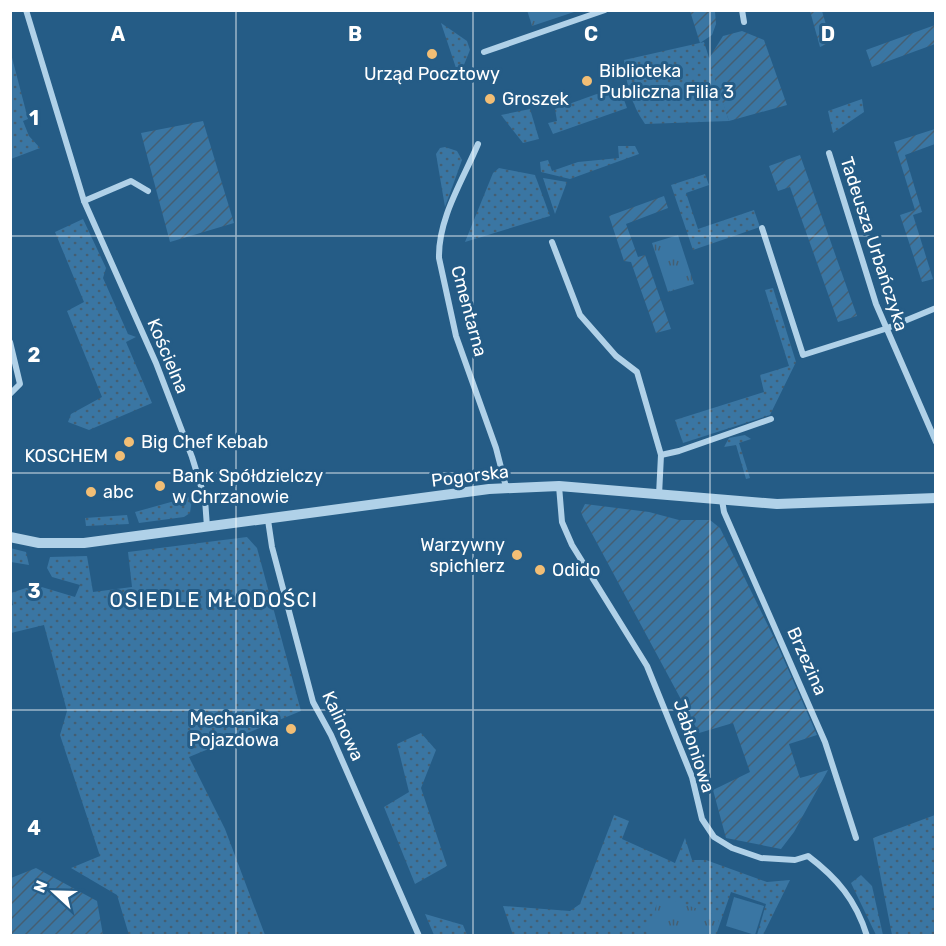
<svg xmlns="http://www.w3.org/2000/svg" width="946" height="946" viewBox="0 0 946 946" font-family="Rubik,sans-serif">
  <defs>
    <pattern id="grass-dots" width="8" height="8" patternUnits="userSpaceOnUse" patternTransform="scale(1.5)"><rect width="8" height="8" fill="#3a76a3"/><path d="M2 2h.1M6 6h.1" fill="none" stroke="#445f73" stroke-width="1.8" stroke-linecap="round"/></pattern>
    <pattern id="park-tufts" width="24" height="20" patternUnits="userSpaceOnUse" patternTransform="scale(1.5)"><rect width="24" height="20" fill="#3a76a3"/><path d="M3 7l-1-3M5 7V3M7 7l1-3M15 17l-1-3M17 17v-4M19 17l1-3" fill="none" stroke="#445f73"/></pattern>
    <pattern id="garden-furrows" width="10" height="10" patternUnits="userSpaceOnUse" patternTransform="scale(1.5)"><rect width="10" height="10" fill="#3a76a3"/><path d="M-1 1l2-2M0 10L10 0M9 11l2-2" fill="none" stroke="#445f73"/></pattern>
  </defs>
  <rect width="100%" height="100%" fill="#255c86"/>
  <g fill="url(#grass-dots)">
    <path d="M441 23 467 41 470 50 459 77Z"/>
    <path d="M704 42 729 121 645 124C631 104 626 84 624 60Z"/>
    <path d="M10 50 28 119 23 121 29 136 40 148 11 159Z"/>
    <path d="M619 86 627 108 553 134 548 123 557 121 555 109Z"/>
    <path d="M862 99 864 112 833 133 828 111Z"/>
    <path d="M530 109 539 139 523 143 501 115Z"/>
    <path d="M618 146H635L639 154 570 179 541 172 540 162 548 160 552 171 578 162 619 158Z"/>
    <path d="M445 147 457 151 462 160 445 207 436 154 440 148Z"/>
    <path d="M499 168 535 175 550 216 465 242 493 173Z"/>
    <path d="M705 174 709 185 686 193 698 229 754 210 760 227 693 250 671 185Z"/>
    <path d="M543 178 567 182 555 214Z"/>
    <path d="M83 219 106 268 103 278 128 334 136 337 126 342 152 403 89 430 68 422 71 414 102 397 67 311 84 302 55 232Z"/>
    <path d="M773 288 796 362 770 415 683 443 675 420 764 392 760 375 789 366 765 290Z"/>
    <path d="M745 435 751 439 739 443 750 478 746 479 736 445 724 447 729 438Z"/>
    <path d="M189 497 192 499 190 513 184 517 139 523 135 512Z"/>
    <path d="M127 515 129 524 86 526 85 518Z"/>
    <path d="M247 537 257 548 301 711 189 757 225 829 265 935H129L117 895 71 868 100 856 60 735 67 711 44 625 11 633V606L13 605 11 593 35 585 75 597 80 585 52 577 47 568 50 557 87 556 93 592 132 587 128 552Z"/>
    <path d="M10 548 26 552 29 565 11 562Z"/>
    <path d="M421 733 436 750 421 788 447 866 415 884 384 807 409 792 397 744Z"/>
    <path d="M614 815 629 821 622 839 675 863 685 838 692 860H706L767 882 790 880 763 935H757L766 904 731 892 716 935H513L503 906 570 911 580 904Z"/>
    <path d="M935 815V935H892L873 838Z"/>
    <path d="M861 875 872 886 883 935H876L851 883Z"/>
    <path d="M425 914 463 925 467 935H434Z"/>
  </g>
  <g fill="url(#park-tufts)">
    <path d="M527 10H577V11L532 26Z"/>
    <path d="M678 235 694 284 668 292 652 243Z"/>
    <path d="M660 896 716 915 719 923 714 935H655L646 932Z"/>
  </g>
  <g fill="url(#garden-furrows)">
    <path d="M690 11H715L716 24 712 35 700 43Z"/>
    <path d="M810 11H822L831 42 820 47Z"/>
    <path d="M935 25V44L872 67 866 50Z"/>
    <path d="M742 31 764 40 787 105 729 121 708 60 723 36Z"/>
    <path d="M203 121 234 223 170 242 141 133Z"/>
    <path d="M935 129V144L905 155 922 212 913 215 933 279 922 282 900 215 915 210 894 142Z"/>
    <path d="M800 155 857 316 838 322 790 187 778 191 769 166Z"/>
    <path d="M664 196 668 208 626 224 638 257 645 255 671 329 656 333 631 262 624 261 609 216Z"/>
    <path d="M585 504 649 512 679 520H710L720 528 777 644 817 735 789 744 800 778 828 770 794 832 781 849 726 838 713 790 750 772 733 723 699 733 583 517 581 512Z"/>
    <path d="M36 868 97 901 103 935H11V878Z"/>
  </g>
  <path fill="#3a76a3" d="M734 897 764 906 755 935 726 926Z"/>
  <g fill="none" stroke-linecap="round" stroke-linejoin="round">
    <g stroke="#b0d1e8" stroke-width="6">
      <path d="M26 10 84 201 156 363 192 457 205 499 207 527"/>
      <path d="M742 10 744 22"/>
      <path d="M484 52 605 10"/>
      <path d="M478 144C463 180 438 218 439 258L456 336 496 448 506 487"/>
      <path d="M829 153 876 304 936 442"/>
      <path d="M84 201 131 181 148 191"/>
      <path d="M762 228 803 355 885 329 936 308"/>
      <path d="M552 242 580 315 616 356 637 372 661 455 659 495"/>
      <path d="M10 342 20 384 10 394"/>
      <path d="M661 455 679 451 771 419"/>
      <path d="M559 486 562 522 572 545 647 666 692 777 702 819 714 837 732 848 761 858 795 860 808 856C837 878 856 900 867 936"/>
      <path d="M722 500 724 512 825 742 856 838"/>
      <path d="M268 520 272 547 313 702 331 735 419 936"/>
    </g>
    <path stroke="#b0d1e8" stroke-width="10" d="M10 537 39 543H84L489 489 559 486 777 504 936 498"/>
  </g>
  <path fill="none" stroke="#fff" stroke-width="1.5" stroke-opacity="0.55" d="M236 10V936M473 10V936M710 10V936M10 236H936M10 473H936M10 710H936"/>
  <g fill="#f2be75" stroke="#255c86" stroke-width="2">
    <circle cx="432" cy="54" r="6"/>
    <circle cx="587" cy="81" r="6"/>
    <circle cx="490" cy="99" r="6"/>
    <circle cx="129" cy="442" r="6"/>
    <circle cx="120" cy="456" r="6"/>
    <circle cx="160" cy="486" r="6"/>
    <circle cx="91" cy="492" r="6"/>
    <circle cx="517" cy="555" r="6"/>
    <circle cx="540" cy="570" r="6"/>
    <circle cx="291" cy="729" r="6"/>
  </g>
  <g text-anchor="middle" stroke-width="6" stroke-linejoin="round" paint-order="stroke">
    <g font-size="18" fill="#fff" stroke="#255c86" text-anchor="start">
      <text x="599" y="77">Biblioteka<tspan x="599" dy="21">Publiczna Filia 3</tspan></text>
      <text x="432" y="80" text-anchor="middle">Urząd Pocztowy</text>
      <text x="502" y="105">Groszek</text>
      <text x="141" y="448">Big Chef Kebab</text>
      <text x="108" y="462" text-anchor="end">KOSCHEM</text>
      <text x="172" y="482">Bank Spółdzielczy<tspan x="172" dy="21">w Chrzanowie</tspan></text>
      <text x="103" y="498">abc</text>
      <text x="505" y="551" text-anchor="end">Warzywny<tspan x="505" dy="21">spichlerz</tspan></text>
      <text x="552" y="576">Odido</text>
      <text x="279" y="725" text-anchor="end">Mechanika<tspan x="279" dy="21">Pojazdowa</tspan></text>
    </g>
    <g font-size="18" fill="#fff" stroke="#255c86">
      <text transform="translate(874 244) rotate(72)" y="6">Tadeusza Urbańczyka</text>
      <text transform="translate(469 311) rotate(75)" y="6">Cmentarna</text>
      <text transform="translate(168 356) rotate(67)" y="6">Kościelna</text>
      <text transform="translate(470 476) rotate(-7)" y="6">Pogorska</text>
      <text transform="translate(807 661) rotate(66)" y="6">Brzezina</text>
      <text transform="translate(343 726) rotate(65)" y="6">Kalinowa</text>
      <text transform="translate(694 746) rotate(72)" y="6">Jabłoniowa</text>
    </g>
    <g font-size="20" letter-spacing="1.5" fill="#fff" stroke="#255c86">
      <text x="214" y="607">OSIEDLE MŁODOŚCI</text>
    </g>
  </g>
  <g font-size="20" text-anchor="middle" font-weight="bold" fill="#fff" stroke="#255c86" stroke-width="6" stroke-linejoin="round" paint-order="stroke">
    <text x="118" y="41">A</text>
    <text x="355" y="41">B</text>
    <text x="591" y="41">C</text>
    <text x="828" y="41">D</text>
    <text x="34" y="125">1</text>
    <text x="34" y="362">2</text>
    <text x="34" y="598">3</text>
    <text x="34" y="835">4</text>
  </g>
  <rect width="946" height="946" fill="none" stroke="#ffffff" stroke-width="24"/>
  <g transform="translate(54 892) rotate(292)" stroke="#255c86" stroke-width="4.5" paint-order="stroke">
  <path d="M0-4.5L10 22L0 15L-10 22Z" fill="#ffffff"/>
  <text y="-9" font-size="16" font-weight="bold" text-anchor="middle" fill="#ffffff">N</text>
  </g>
</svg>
